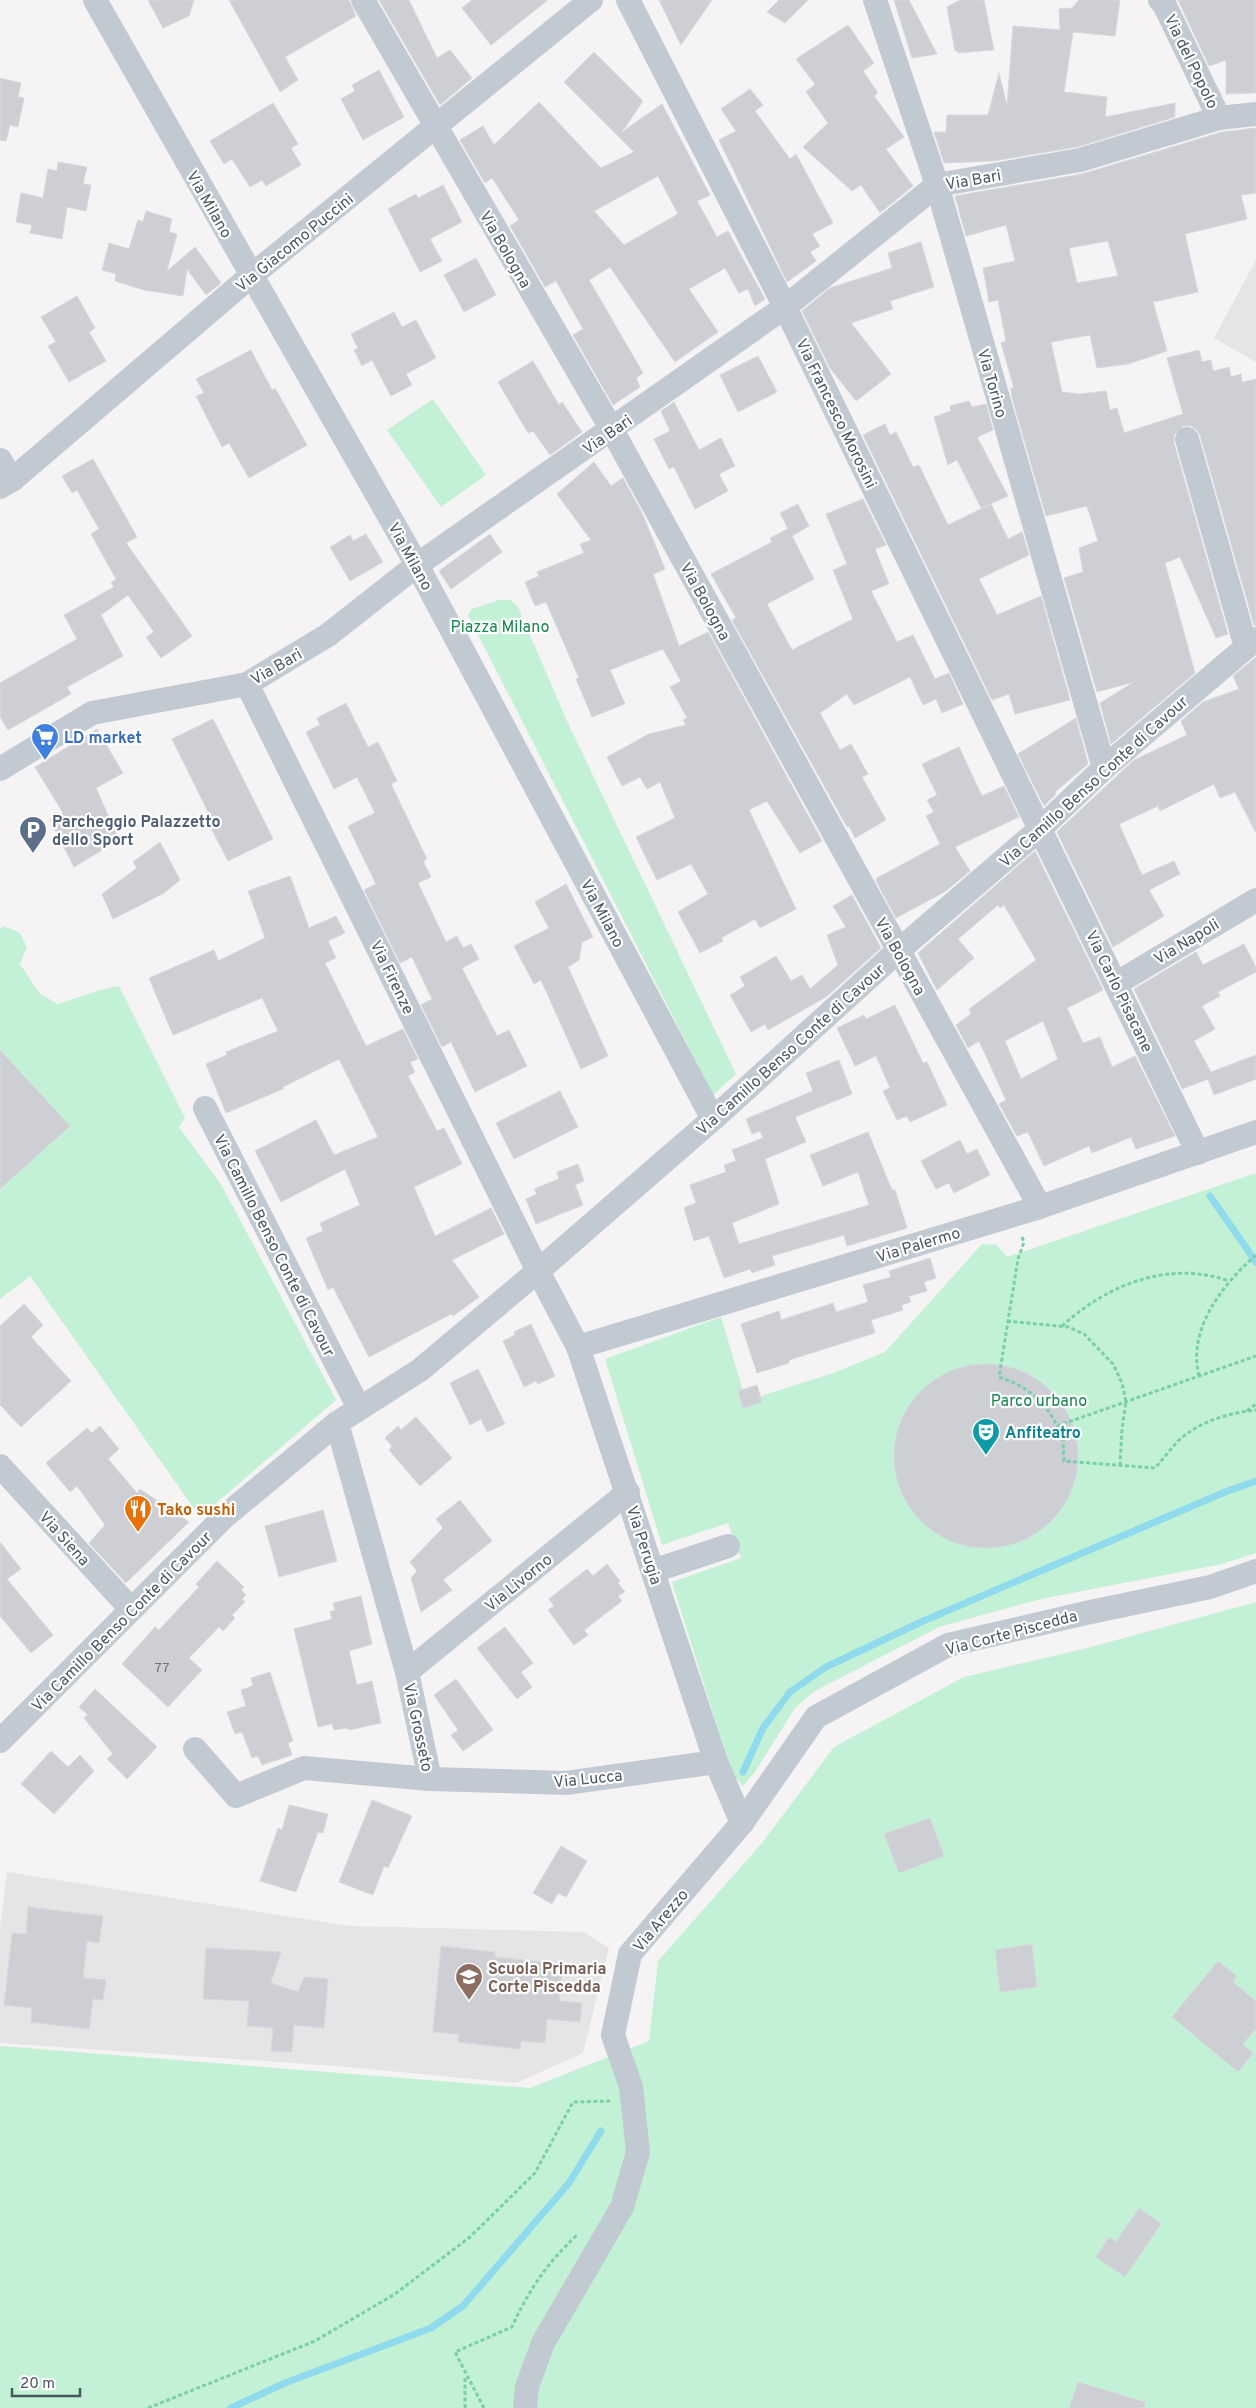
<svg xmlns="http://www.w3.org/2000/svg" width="1256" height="2408" viewBox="0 0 1256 2408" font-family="Overpass,sans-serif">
  <rect width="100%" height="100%" fill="#f5f3f3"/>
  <g fill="#e6e4e5">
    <path d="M1256 260V362L1214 338Z"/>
    <path d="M7 1872 350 1926 584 1932 609 1948 583 2053 516 2083 337 2066 0 2043V1927Z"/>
  </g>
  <g fill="#c3f1d5">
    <path d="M433 399 486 475 441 507 387 430Z"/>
    <path d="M499 600H511L518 607 566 719 736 1074 713 1095 468 615 472 609Z"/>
    <path d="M4 926 20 933 27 947 20 964 40 994 58 1004 100 990 119 986 185 1118 179 1127 222 1186 336 1400 200 1517 30 1276 0 1299V929Z"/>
    <path d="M1256 1173V1553L1222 1564 1041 1599 939 1627 815 1691 795 1708 755 1772 743 1786 732 1774 672 1582 741 1558 728 1523 662 1545 605 1359 721 1317 746 1401 833 1373 885 1352 982 1244 997 1245 1007 1257Z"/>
    <path d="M1256 1602V2408H0V2046L530 2088 649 2041 658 1961 762 1843 834 1747 964 1677 1087 1648Z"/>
  </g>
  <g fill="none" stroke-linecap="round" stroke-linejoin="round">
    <g stroke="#90daee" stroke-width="7">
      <path d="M1210 1196 1256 1262"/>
      <path d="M743 1772 763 1728 790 1692 826 1667 921 1622 1225 1492 1256 1481"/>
      <path d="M231 2408 285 2383 431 2328 463 2306 569 2183 601 2131"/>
    </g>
  </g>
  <g fill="#cdcfd5" stroke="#d7d9de" fill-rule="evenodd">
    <path d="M148 0H194L189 16 163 28Z"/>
    <path d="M229 0H349L356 16 285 57 298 80 280 92Z"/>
    <path d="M379 0H409L437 58 450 50 472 78 440 105Z"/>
    <path d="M472 0H548L491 45 462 8Z"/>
    <path d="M659 0H712L681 45Z"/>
    <path d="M779 0H808L785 23 767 12Z"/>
    <path d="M894 0H909L937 54 912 58Z"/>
    <path d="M960 0H984L994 50 958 53V51H955L947 7Z"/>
    <path d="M1079 0H1120L1115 36 1073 32 1064 92 1107 97 1105 117 1175 103V117L1077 147 993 161 944 163 934 132H946L947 115H988L999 73 1007 106 1013 26 1060 30 1059 9 1072 8Z"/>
    <path d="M1178 0H1256V93L1226 94V60L1209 66Z"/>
    <path d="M848 25 874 63 863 71 878 93 874 96 904 137 886 149 913 186 880 213 861 185 852 191 803 147 828 123 806 92 815 84 796 59Z"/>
    <path d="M594 52 643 101 622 132 662 104 710 195 697 201 717 237 728 231 765 299 755 306 748 289 739 293 725 268 689 289 718 332 675 362 610 267 589 280 643 373 636 378 640 387 613 405 573 335 583 329 556 281 545 287 510 226 519 220 492 178 485 183 460 140 483 126 494 145 539 102 601 168 634 152 564 82ZM658 176 678 214 624 245 594 211Z"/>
    <path d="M379 70 404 117 363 140 341 99 355 91 352 85Z"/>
    <path d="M0 78 21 83 18 97 24 98 18 127 10 125 6 141 0 140Z"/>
    <path d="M750 89 763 105 755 111 790 159 796 154 833 223 812 234 820 246 810 252 816 261 787 282 719 140 736 131 721 109Z"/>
    <path d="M273 103 298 144 291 148 301 165 266 186 262 180 250 187 232 159 224 164 210 141Z"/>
    <path d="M1256 128V193L1241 195 1247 219 1185 234 1198 292 1153 302 1167 351 1128 364 1097 368 1090 335 1051 342 1062 392 1079 394 1106 391 1110 410 1117 408 1124 433 1183 414 1167 358 1199 350 1202 362 1211 360 1213 371 1229 367 1231 377 1241 374 1242 382 1256 379V626L1254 625 1200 435 1197 430 1191 426H1183L1174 435V443L1228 634 1216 638 1180 557 1165 563 1195 673 1111 744 1100 703 1134 682 1097 692 1064 578 1083 572 1079 548 1098 541 1087 506 1046 516 1012 398 1011 388H1014L1001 343 1006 341 998 300 989 302 983 268 1015 261 1006 225 966 236 955 196 1082 174 1222 132ZM1108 241 1118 276 1077 283 1069 248Z"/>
    <path d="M58 162 87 167 83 184 91 185 86 211 67 207 62 239 30 233 32 225 16 222 21 193 43 198 48 169 57 171Z"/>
    <path d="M443 185 462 222 430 239 442 261 420 272 388 209 416 194 418 198Z"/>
    <path d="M146 211 172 219 169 232 177 234 167 271 195 247 221 283 206 295 187 269 183 296 144 290 115 281 116 274 102 270 109 243 129 249 138 220 143 222Z"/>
    <path d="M921 242 934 287 890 301 893 309 851 323 891 374 856 401 830 368 802 311 830 288 892 268 888 253Z"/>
    <path d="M476 258 496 295 464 312 444 275Z"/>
    <path d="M77 296 95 328 89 332 106 361 69 382 48 346 56 342 41 317Z"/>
    <path d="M394 312 402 327 416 320 436 358 406 374 412 385 391 396 372 360 362 366 354 350 358 348 351 334Z"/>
    <path d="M251 350 272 390 275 388 307 445 249 478 229 443 222 447 196 396 204 393 196 379Z"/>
    <path d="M758 356 777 392 738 412 720 375Z"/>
    <path d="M533 361 559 405 562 402 582 432 550 455 533 431 528 433 498 382Z"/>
    <path d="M969 401 972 407 986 404 993 430 977 437 1008 496 981 508 957 460 948 465 934 417 951 411 950 406Z"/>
    <path d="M674 402 699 450 721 438 735 466 719 474 728 491 695 509 674 467 669 469 654 439 670 431 661 411Z"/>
    <path d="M885 424 890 435 896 432 913 467 919 465 948 525 991 504 1008 539 1022 532 1029 555 979 579 997 615 1041 596 1070 700 1015 714 1009 694 992 700 863 435Z"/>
    <path d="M93 459 137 537 126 543 192 636 161 658 146 637 154 632 128 595 101 615 123 656 67 687 71 694 8 730 0 717V683L77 639 64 615 114 587 111 583 116 579 91 534 99 529 77 490 72 493 62 476Z"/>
    <path d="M594 462 611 486 623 478 643 515 665 569 653 574 679 646 708 632 822 841 800 853 767 801 749 810 796 909 760 928 755 919 721 938 723 941 700 953 678 912 708 894 691 864 657 880 636 837 675 818 660 782 647 789 640 777 622 786 607 757 649 734 686 725 683 720 687 718 670 687 681 681 663 649 610 670 625 704 592 717 576 679 579 678 546 602 535 606 525 582 539 576 537 572 584 553 580 544 591 540 557 494Z"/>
    <path d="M863 499 886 545 875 549 889 584 871 591 897 642 913 635 935 679 949 673 963 704 942 713 936 699 923 705 910 677 854 705 847 694 820 713 840 750 851 744 868 774 862 777 886 820 855 838 849 826 847 827 732 620 736 618 711 574 772 542 770 538 788 529 780 513 798 504 809 526 792 536 814 579 767 604 792 650 853 619 833 570 847 564 826 514Z"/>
    <path d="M366 534 383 562 350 581 330 547 350 535 353 541Z"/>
    <path d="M490 534 502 552 451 589 439 571Z"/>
    <path d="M1256 657V833L1235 792 1220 798 1214 784 1160 811 1158 806 1119 824 1142 875 1174 861 1180 874 1149 890 1164 916 1113 947 1057 832 1134 760 1187 735 1181 721 1203 702 1239 689 1233 676Z"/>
    <path d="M346 703 368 747 378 742 397 781 391 784 427 859 423 861 431 877 418 883 446 942 457 936 463 948 471 944 479 959 462 968 497 1036 509 1030 527 1066 475 1092 451 1042 442 1047 421 1005 432 999 412 957 400 963 364 890 376 884 348 826 375 813 357 777 334 789 306 732 320 725 317 718Z"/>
    <path d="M1076 718 1088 764 1055 792 1056 794 1044 806 1018 754Z"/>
    <path d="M213 719 273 839 228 861 207 820 211 818 172 739Z"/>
    <path d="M97 729 123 773 96 788 119 840 74 867 50 820 63 813 35 767Z"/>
    <path d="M959 747 982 796 1004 786 1019 817 955 847 970 871 946 891 896 918 876 881 877 878 940 844 926 816 934 812 927 800 937 795 922 764Z"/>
    <path d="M160 842 180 880 164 893 113 919 102 894 137 868 133 862Z"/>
    <path d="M1035 851 1103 990 1067 1008 1083 1043 1100 1037 1112 1067 1135 1056 1175 1136 1136 1149 1131 1137 1092 1153 1089 1146 1044 1166 1028 1132 1017 1136 999 1104 1006 1100 979 1041 968 1048 956 1025 971 1014 969 1009 1036 960 1004 905 1000 908 998 905 958 939 974 958 937 990 918 953ZM1043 1021 1058 1059 1021 1079 1005 1041Z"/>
    <path d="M290 876 309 928 336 916 345 933 328 941 336 958 325 963 366 1046 403 1029 418 1059 410 1062 415 1072 408 1076 437 1131 444 1128 462 1164 414 1187 435 1236 491 1208 504 1234 452 1260 479 1297 453 1316 451 1314 369 1357 333 1287 328 1290 306 1238 323 1231 320 1223 360 1205 345 1169 281 1202 255 1151 316 1120 334 1155 378 1137 339 1059 283 1087V1089L226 1113 206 1064 227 1055 226 1052 278 1031 262 998 173 1035 149 978 214 950 218 961 265 938 248 891Z"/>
    <path d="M566 884 593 937 582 942 579 960 568 967 608 1056 581 1069 541 980 534 984 514 946 549 928 535 902Z"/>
    <path d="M852 895 881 948 826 997 768 1030 765 1024 751 1032 730 995 745 986 740 977 776 956 791 981 802 975 810 989 838 965 827 935 846 927 833 906Z"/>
    <path d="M1244 944 1256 967V972L1218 992 1220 996 1202 1006 1215 1029 1194 1041 1211 1072 1256 1055V1079L1214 1095 1208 1079 1182 1089 1134 989 1196 952 1203 965Z"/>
    <path d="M895 1005 923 1063 927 1062 947 1105 910 1122 907 1116 897 1120 883 1091 890 1088 876 1056 855 1066 837 1028 864 1015 866 1019Z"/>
    <path d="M0 1050 70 1126 0 1189Z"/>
    <path d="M839 1060 852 1094 795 1117 806 1142 765 1159 779 1204 732 1223 739 1244 869 1205 858 1172 823 1186 810 1155 868 1132 892 1190H895L907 1228 847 1246 844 1235 772 1256 775 1265 752 1273 750 1269 724 1278 709 1236 694 1241 684 1208 696 1203 690 1185 726 1172 724 1165 736 1161 732 1150 763 1138 760 1131 752 1134 746 1119 813 1091 806 1073Z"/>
    <path d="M560 1091 578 1127 514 1159 496 1123Z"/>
    <path d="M960 1140 967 1154 977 1149 990 1175 954 1193 949 1183 936 1189 921 1161Z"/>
    <path d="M578 1164 584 1181 575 1185 583 1205 536 1224 526 1199 537 1194 534 1189 559 1179 557 1172Z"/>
    <path d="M930 1258 936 1278 924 1282 927 1291 909 1296 911 1302 902 1305 903 1310 871 1320 875 1333 789 1360V1363L757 1373 741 1324 779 1311 781 1320 833 1303 836 1312 868 1302 863 1285 891 1277 889 1271Z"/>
    <path d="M24 1304 43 1325 31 1337 71 1381 21 1427 0 1405V1326Z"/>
    <path d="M531 1324 555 1376 538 1384 536 1381 524 1387 503 1341 515 1335 514 1332Z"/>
    <circle cx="986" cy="1456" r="92"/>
    <path d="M478 1369 505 1424 487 1432 481 1419 470 1425 450 1383Z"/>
    <path d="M757 1385 762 1402 743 1408 738 1391Z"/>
    <path d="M416 1417 452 1458 420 1486 389 1450 392 1446 385 1438 398 1426 401 1430Z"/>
    <path d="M100 1426 119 1449 108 1459 137 1493 140 1489 189 1522 126 1583 89 1543 105 1525 77 1486 70 1492 46 1463 87 1428 92 1433Z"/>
    <path d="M460 1500 492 1541 443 1580 452 1590 421 1612 411 1578 417 1571 410 1562 443 1528 436 1519Z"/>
    <path d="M323 1510 337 1561 279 1577 265 1526Z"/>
    <path d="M0 1542 21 1569 7 1579 53 1635 31 1653 0 1616Z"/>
    <path d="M217 1561 244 1587 241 1590 246 1595 242 1599 245 1602 232 1615 235 1618 223 1631 219 1627 189 1658 202 1670 168 1707 122 1664 155 1627 159 1630 199 1587 196 1584Z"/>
    <path d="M607 1564 620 1581 618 1583 625 1592 618 1596 622 1601 584 1630 588 1635 574 1645 548 1610 554 1606 549 1599 587 1569 593 1576Z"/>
    <path d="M361 1596 372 1644 349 1651 357 1685 372 1681 381 1723 349 1730 348 1728 334 1730 332 1724 318 1727 294 1629 332 1619 330 1612 335 1610 333 1603Z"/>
    <path d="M505 1627 533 1663 521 1672 532 1687 517 1699 477 1648Z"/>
    <path d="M270 1672 293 1741 288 1743 292 1755 262 1765 258 1756 252 1758 242 1732 235 1734 227 1712 246 1706 241 1690 253 1686 251 1678Z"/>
    <path d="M456 1679 493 1730 463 1751 451 1735 458 1730 434 1695Z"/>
    <path d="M95 1689 157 1747 127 1779 107 1759 113 1754 84 1718 88 1715 79 1707Z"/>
    <path d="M51 1751 68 1767 80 1755 94 1771 54 1814 21 1784Z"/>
    <path d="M372 1800 412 1816 388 1868 384 1866 373 1895 339 1882Z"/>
    <path d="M289 1805 328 1814 323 1833 318 1832 296 1892 260 1881 278 1828 282 1830Z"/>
    <path d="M930 1818 944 1856 899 1873 884 1834Z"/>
    <path d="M561 1846 587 1861 566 1897 558 1893 552 1904 533 1893Z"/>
    <path d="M28 1907 103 1916 99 1943 87 1941 83 1978 106 1980 103 2000 93 1999 89 2029 31 2022 32 2008 4 2005 12 1933 26 1934Z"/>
    <path d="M1032 1944 1037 1987 1000 1992 995 1950Z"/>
    <path d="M441 1946 495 1952V1957L563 1964 559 2001 582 2003 580 2022 547 2019 545 2043 521 2041 520 2049 458 2042 459 2034 433 2032Z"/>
    <path d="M206 1948 281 1952 271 1983 298 1992 304 1977 328 1979 324 2028 294 2025 292 2052 271 2051 273 2028 247 2026 249 2001 203 1999Z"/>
    <path d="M1218 1961 1237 1976 1233 1982 1256 2001V2028L1243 2044 1253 2053 1238 2072 1172 2017Z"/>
    <path d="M1139 2208 1161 2224 1125 2277 1096 2257 1109 2237 1116 2242Z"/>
    <path d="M1078 2382 1145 2402V2408H1069Z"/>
  </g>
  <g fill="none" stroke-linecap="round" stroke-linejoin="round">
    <g stroke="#7ad0a6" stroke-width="3" stroke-dasharray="4 2.5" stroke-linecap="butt">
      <path d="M1022 1237 1024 1242 1018 1259 999 1377C1026 1386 1045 1400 1057 1426L1256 1356"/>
      <path d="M1007 1321 1068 1327 1084 1334 1113 1364 1122 1383 1126 1402 1122 1429 1120 1465"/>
      <path d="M1062 1326C1108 1284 1169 1260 1229 1281"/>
      <path d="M1199 1376C1187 1329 1223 1284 1256 1255"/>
      <path d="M1247 1411 1256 1404"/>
      <path d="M1057 1426 1063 1439 1064 1461 1155 1468C1163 1459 1170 1450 1178 1441 1198 1422 1228 1413 1256 1410"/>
      <path d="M148 2408 315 2341 395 2294 470 2237 535 2173 573 2102 610 2101"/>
      <path d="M465 2408V2376"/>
      <path d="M484 2408 455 2352 512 2327C528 2291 548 2262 577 2235"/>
    </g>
    <g stroke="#c1cad2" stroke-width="24">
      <path d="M95 0 417 565 713 1119"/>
      <path d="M363 0 612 430 1040 1207"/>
      <path d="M628 0 785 307 1198 1153"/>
      <path d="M875 0 937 185 1104 768"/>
      <path d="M1160 0 1164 4 1219 118"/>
      <path d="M1187 439 1246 647"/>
      <path d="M0 460 12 480"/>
      <path d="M0 487 12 480 251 276 591 0"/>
      <path d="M247 684 538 1271 578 1347 716 1762 742 1823"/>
      <path d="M0 769 92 713 247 684 328 635 417 565 785 307 937 185 1080 160 1219 118 1256 114"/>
      <path d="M1117 983 1256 900"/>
      <path d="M205 1108 359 1408"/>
      <path d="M578 1347 1040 1207 1256 1132"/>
      <path d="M337 1423 407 1672 430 1779"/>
      <path d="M0 1466 131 1609"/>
      <path d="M653 1571 728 1546"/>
      <path d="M407 1672 628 1492"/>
      <path d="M0 1741 224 1517 337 1423 420 1370 538 1271 713 1119 898 951 1040 829 1104 768 1256 639"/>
      <path d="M195 1749 236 1796 304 1768 430 1779 566 1783 716 1762"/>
      <path d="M525 2408 527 2387 543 2343 622 2207 638 2152 631 2087 613 2035 630 1954 742 1823 816 1717 948 1645 1086 1613 1210 1587 1256 1571"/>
    </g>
  </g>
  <defs>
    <symbol id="supermarket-pin" viewBox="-11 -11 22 30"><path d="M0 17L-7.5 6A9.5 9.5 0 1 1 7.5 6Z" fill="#3f7fe0" stroke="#fff"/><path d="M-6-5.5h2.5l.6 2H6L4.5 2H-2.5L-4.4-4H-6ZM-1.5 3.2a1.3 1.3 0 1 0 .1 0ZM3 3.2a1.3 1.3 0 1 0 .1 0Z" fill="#fff"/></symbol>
    <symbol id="parking-pin" viewBox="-11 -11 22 30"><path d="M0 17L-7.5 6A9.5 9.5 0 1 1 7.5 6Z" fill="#5c6f8a" stroke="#fff"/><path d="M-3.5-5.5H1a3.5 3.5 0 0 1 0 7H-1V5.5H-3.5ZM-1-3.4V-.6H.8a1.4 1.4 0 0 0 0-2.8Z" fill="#fff"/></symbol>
    <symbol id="theatre-pin" viewBox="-11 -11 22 30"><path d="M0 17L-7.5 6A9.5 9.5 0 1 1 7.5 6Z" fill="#0f9aa8" stroke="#fff"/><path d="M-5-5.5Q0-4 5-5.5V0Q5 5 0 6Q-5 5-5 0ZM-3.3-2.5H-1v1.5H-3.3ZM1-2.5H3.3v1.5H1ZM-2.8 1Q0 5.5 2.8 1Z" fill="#fff"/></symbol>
    <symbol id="restaurant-pin" viewBox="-11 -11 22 30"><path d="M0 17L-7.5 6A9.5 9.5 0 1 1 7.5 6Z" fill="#e8710a" stroke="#fff"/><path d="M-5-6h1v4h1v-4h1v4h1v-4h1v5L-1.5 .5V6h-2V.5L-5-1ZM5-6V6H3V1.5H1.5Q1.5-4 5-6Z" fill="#fff"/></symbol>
    <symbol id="school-pin" viewBox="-11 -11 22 30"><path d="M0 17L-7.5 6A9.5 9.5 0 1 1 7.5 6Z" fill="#8d6e63" stroke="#fff"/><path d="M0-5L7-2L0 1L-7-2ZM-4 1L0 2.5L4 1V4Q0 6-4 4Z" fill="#fff"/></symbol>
  </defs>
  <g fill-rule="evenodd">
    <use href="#supermarket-pin" x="29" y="721" width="32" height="43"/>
    <use href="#parking-pin" x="17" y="814" width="32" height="43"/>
    <use href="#theatre-pin" x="970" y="1416" width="32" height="43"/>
    <use href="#restaurant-pin" x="122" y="1493" width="32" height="43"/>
    <use href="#school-pin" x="453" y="1961" width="32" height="43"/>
  </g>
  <g text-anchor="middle" stroke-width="4.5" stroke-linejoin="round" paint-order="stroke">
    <g font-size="14" fill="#6b747e">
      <text x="162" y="1672">77</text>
    </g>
    <g font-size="16" fill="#4a5661" stroke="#fff">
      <text transform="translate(1192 61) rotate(64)" y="6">Via del Popolo</text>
      <text transform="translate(973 179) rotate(-10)" y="6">Via Bari</text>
      <text transform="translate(210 204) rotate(60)" y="6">Via Milano</text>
      <text transform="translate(294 242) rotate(-39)" y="6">Via Giacomo Puccini</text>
      <text transform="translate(506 249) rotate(60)" y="6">Via Bologna</text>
      <text transform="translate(993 383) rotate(74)" y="6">Via Torino</text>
      <text transform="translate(837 413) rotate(64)" y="6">Via Francesco Morosini</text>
      <text transform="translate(607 434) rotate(-35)" y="6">Via Bari</text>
      <text transform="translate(411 556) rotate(61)" y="6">Via Milano</text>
      <text transform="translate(706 601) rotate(61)" y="6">Via Bologna</text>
      <text transform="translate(276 666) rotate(-30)" y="6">Via Bari</text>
      <text transform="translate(1093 781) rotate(-42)" y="6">Via Camillo Benso Conte di Cavour</text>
      <text transform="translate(603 913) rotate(62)" y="6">Via Milano</text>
      <text transform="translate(1186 941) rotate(-31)" y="6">Via Napoli</text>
      <text transform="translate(901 956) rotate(61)" y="6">Via Bologna</text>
      <text transform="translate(393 977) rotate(64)" y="6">Via Firenze</text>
      <text transform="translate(1120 991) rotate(64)" y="6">Via Carlo Pisacane</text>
      <text transform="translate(790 1049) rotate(-42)" y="6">Via Camillo Benso Conte di Cavour</text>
      <text transform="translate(918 1244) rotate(-17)" y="6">Via Palermo</text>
      <text transform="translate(275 1245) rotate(63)" y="6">Via Camillo Benso Conte di Cavour</text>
      <text transform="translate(65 1538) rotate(48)" y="6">Via Siena</text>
      <text transform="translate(645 1545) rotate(72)" y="6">Via Perugia</text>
      <text transform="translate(518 1582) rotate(-39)" y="6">Via Livorno</text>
      <text transform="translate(121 1621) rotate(-45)" y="6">Via Camillo Benso Conte di Cavour</text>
      <text transform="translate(1011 1632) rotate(-15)" y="6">Via Corte Piscedda</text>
      <text transform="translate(419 1727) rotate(78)" y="6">Via Grosseto</text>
      <text transform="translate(588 1778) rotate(-6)" y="6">Via Lucca</text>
      <text transform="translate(660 1920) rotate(-50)" y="6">Via Arezzo</text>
    </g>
    <g font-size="16" fill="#17864f" stroke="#fff">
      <text x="500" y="632">Piazza Milano</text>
      <text x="1039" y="1406">Parco urbano</text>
    </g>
    <g font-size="16" font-weight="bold" fill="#366cbe" stroke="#fff" text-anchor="start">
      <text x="64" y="743">LD market</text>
    </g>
    <g font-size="16" font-weight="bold" fill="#4e5e75" stroke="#fff" text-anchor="start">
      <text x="52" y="827">Parcheggio Palazzetto<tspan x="52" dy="18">dello Sport</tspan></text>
    </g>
    <g font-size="16" font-weight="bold" fill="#0d838f" stroke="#fff" text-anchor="start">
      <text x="1005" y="1438">Anfiteatro</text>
    </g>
    <g font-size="16" font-weight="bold" fill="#c56008" stroke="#fff" text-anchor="start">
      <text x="157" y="1515">Tako sushi</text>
    </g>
    <g font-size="16" font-weight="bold" fill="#785e54" stroke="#fff" text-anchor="start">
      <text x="488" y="1974">Scuola Primaria<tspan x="488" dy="18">Corte Piscedda</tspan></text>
    </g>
  </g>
  <path d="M12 2388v8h68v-8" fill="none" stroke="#4a5661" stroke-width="2.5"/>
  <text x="20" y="2388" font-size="15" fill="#4a5661" stroke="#ffffff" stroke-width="4" paint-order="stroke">20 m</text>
</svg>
